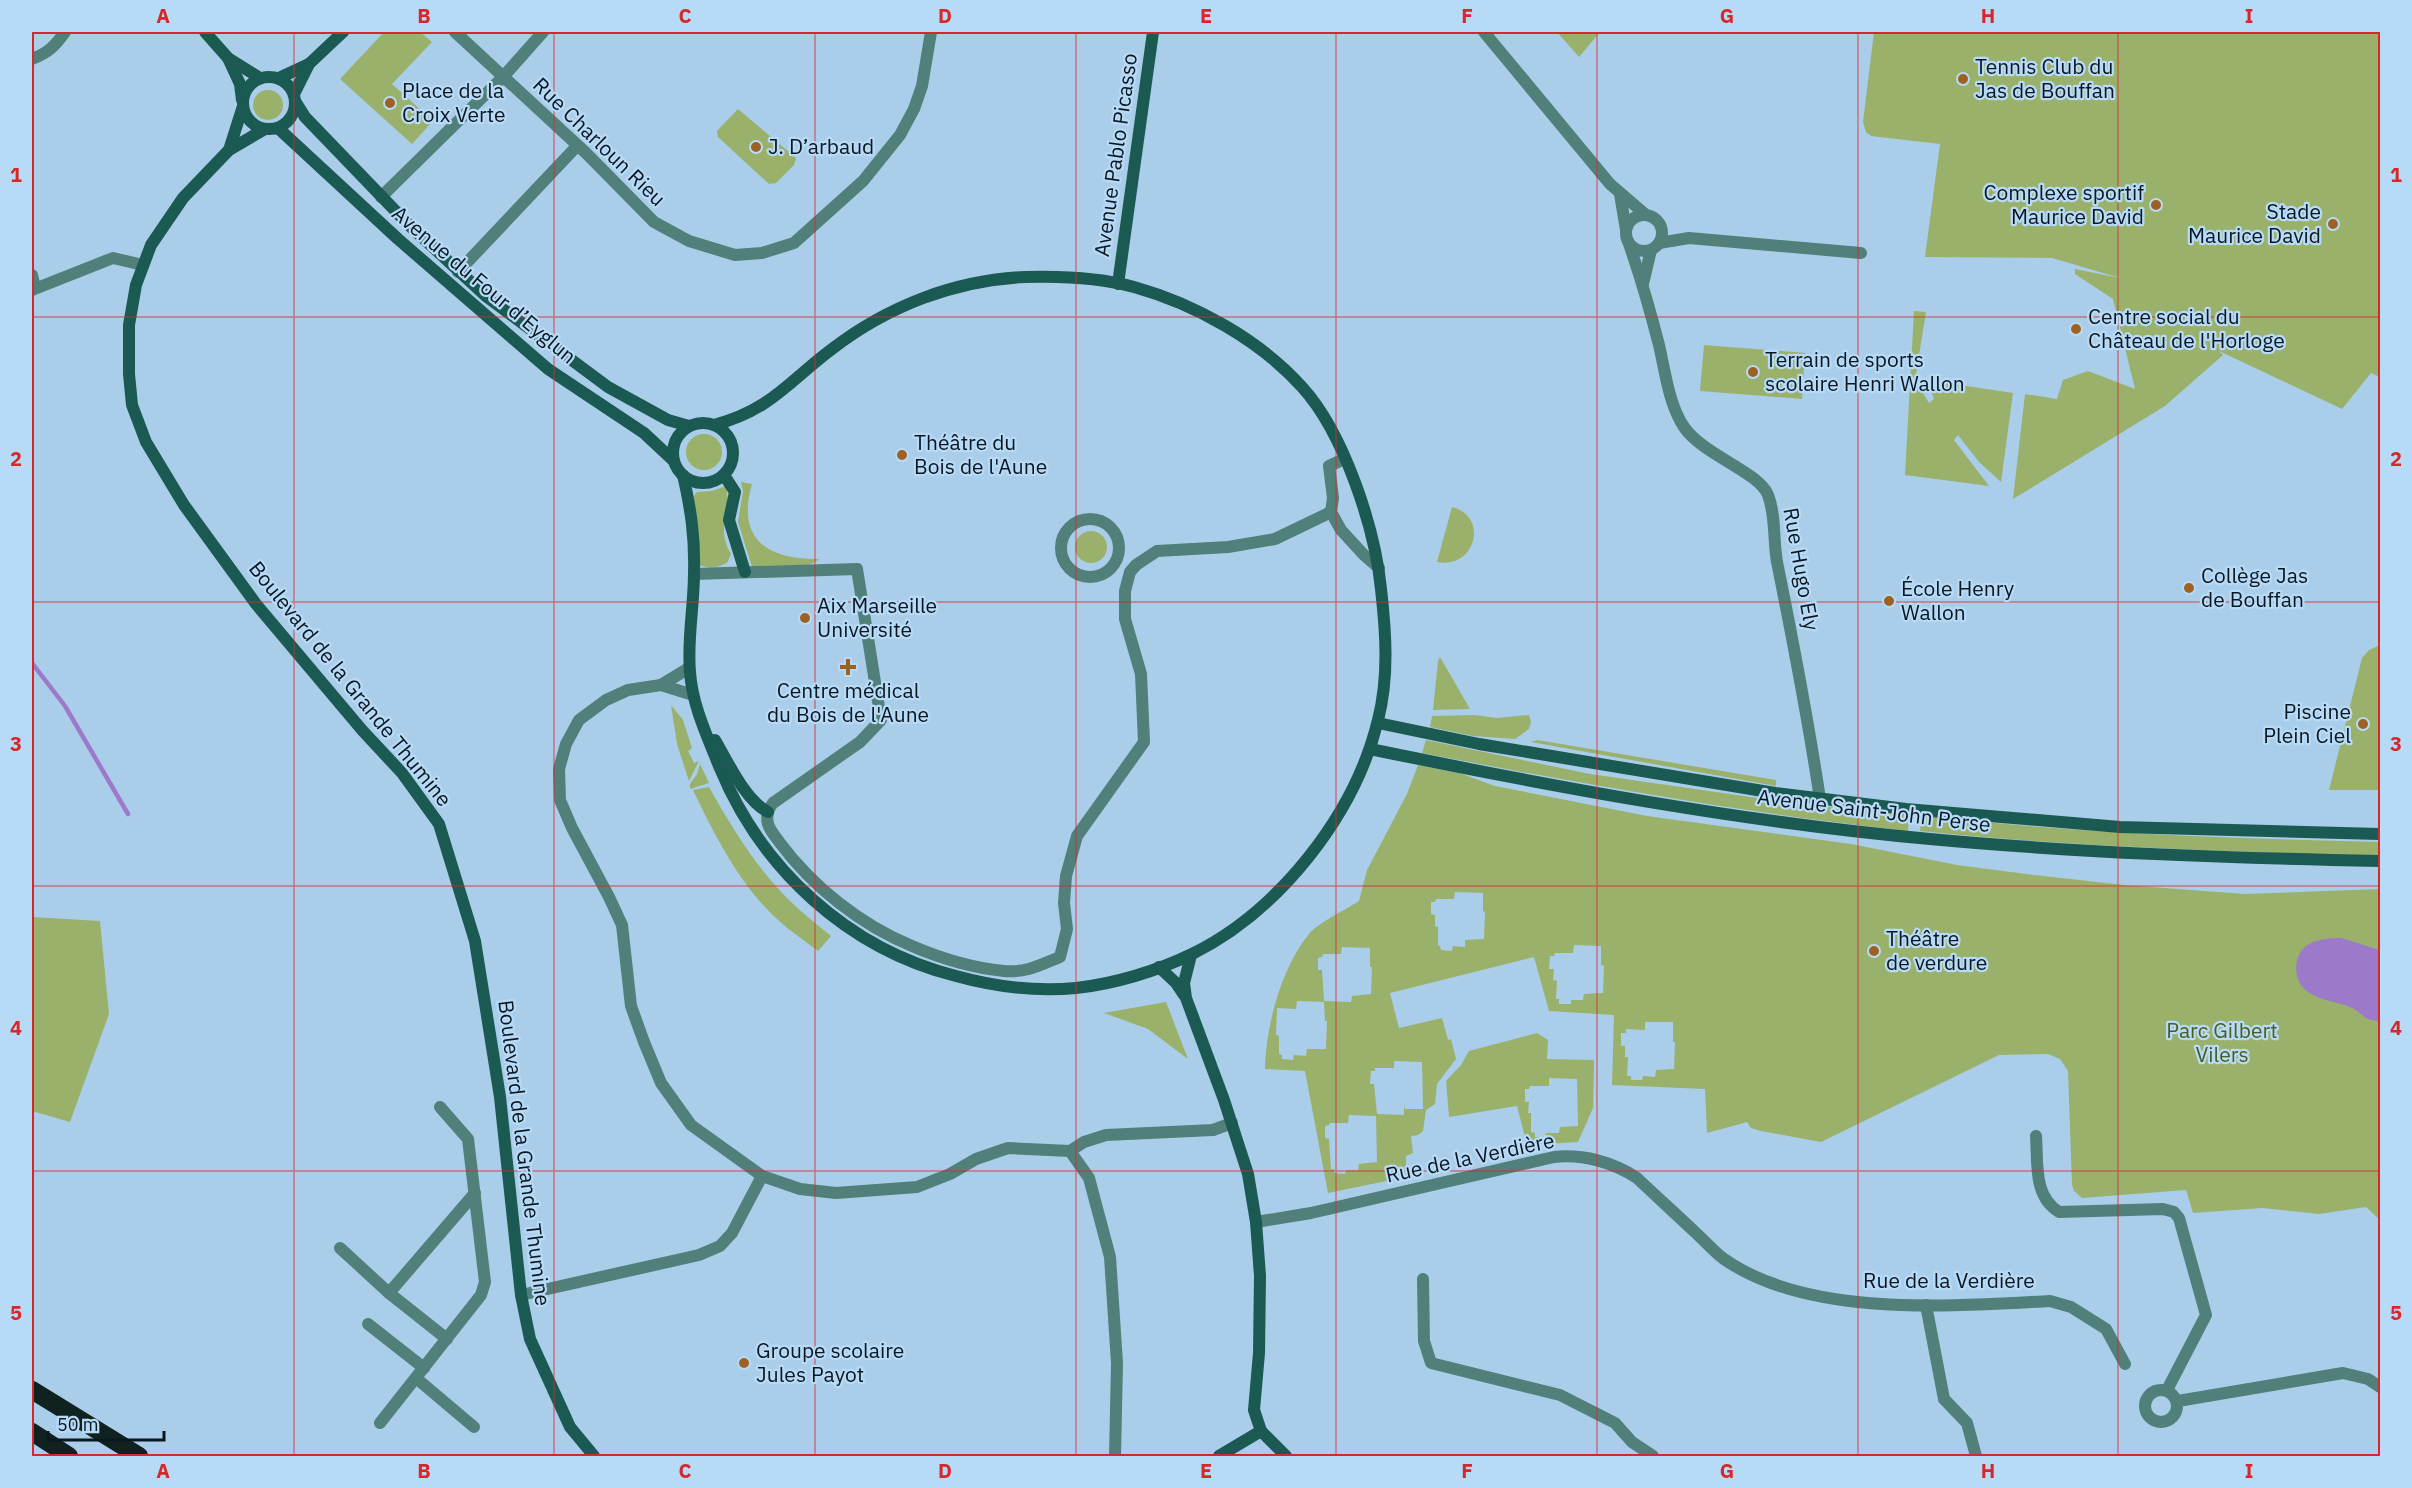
<svg xmlns="http://www.w3.org/2000/svg" width="2412" height="1488" viewBox="0 0 2412 1488" font-family="'IBM Plex Sans',sans-serif">
  <rect width="100%" height="100%" fill="#aacdea"/>
  <g fill="#9ab16b" fill-rule="evenodd">
    <path d="M384 32H420L432 42 392 84 433 121 412 144 340 79Z"/>
    <path d="M1557 32H1600L1579 57Z"/>
    <path d="M1874 32H2380V377L2371 373 2342 409 2219 351 2223 355 2165 406 2013 499 2025 394 2057 399 2063 380 2088 371 2135 389 2113 299 2075 274V269L2120 278 2052 258 1925 257 1940 144 1871 136 1866 132 1863 122Z"/>
    <circle cx="268" cy="105" r="15"/>
    <path d="M738 109 796 158 794 165 776 183 769 184 718 137 717 131Z"/>
    <path d="M1914 311 1926 312 1915 380 1929 403 1934 399 1927 380 2013 393 2001 482 1979 462 1958 435 1954 440 1989 486 1905 475Z"/>
    <path d="M1704 345 1805 353 1802 399 1700 391Z"/>
    <circle cx="704" cy="452" r="18"/>
    <path d="M741 482 752 484C736 539 767 560 819 559 807 571 769 567 752 567L738 522 743 491Z"/>
    <path d="M726 486C732 511 715 528 731 554L727 563C716 568 707 570 696 563L698 524 693 497 697 492 712 491Z"/>
    <path d="M1452 507C1489 516 1476 569 1437 562Z"/>
    <circle cx="1091" cy="547" r="16"/>
    <path d="M2380 645V790H2329L2362 658 2369 650Z"/>
    <path d="M1440 657 1470 709 1433 710 1438 661Z"/>
    <path d="M671 705 683 720 692 748 688 751 694 763 699 761 689 781 677 744Z"/>
    <path d="M1475 715 1496 718 1529 715 1531 722 1529 729 1515 739 1473 736 1430 727 1432 716Z"/>
    <path d="M1426 740 1590 774 1800 804 1909 815 1908 831C1745 813 1583 784 1422 753Z"/>
    <path d="M1537 740 1776 780V786L1531 742Z"/>
    <path d="M700 764 709 783 690 789V784L697 774Z"/>
    <path d="M1418 765 1459 773 1495 786 1647 816 1851 844 1957 865 2026 874 2124 885 2245 894 2380 889V1220L2366 1207 2319 1214 2262 1208 2193 1213 2186 1190 2082 1198 2074 1191 2072 1185 2068 1071 2060 1059 2048 1054 1999 1055 1821 1142 1761 1131 1751 1128 1747 1122 1707 1133 1705 1089 1612 1085 1614 1015 1549 1011 1534 957 1390 993 1399 1028 1442 1018 1448 1040 1451 1039 1456 1059 1437 1084 1435 1104 1426 1110 1423 1131 1418 1135 1411 1136 1413 1153 1406 1156V1177L1328 1193 1305 1071 1265 1069C1266 1026 1281 968 1309 934 1318 923 1345 910 1359 901L1367 870 1407 794ZM1455 892 1483 893V911L1485 912 1484 939 1465 940V947L1453 946 1452 951 1441 950 1440 946 1438 945V927L1435 926V915L1431 914V902H1435L1436 899H1454ZM1574 945 1601 946V965L1604 966 1603 993 1584 994 1583 1000H1571V1004H1559V999H1556L1557 981 1553 980 1554 969H1549L1550 956H1554L1555 953H1573ZM1342 947 1370 948V967H1372L1371 994 1352 996 1351 1002 1324 1001 1322 970H1318V958L1322 957 1323 954H1341ZM1297 1001 1324 1002 1325 1021H1327L1326 1049H1307L1306 1056 1294 1055 1293 1060 1282 1059V1055L1279 1054V1036L1276 1035 1277 1008 1296 1009ZM1645 1022H1673V1042H1675L1674 1069 1656 1070 1655 1077 1643 1076 1642 1080H1631V1076H1627L1628 1057H1625V1046H1621V1033H1626V1029L1645 1030ZM1394 1061 1422 1062 1423 1109H1405L1404 1105V1115L1377 1114 1374 1084H1370L1371 1071H1375V1068H1394ZM1349 1115 1376 1116 1377 1162 1359 1164 1358 1170H1346L1345 1174 1334 1173V1169H1331L1329 1139 1325 1138V1126L1329 1125 1330 1123H1348Z"/>
    <path d="M709 787C732 828 756 867 789 900 802 913 817 924 831 936L818 951C805 941 790 931 777 919 740 885 715 836 693 790Z"/>
    <path d="M1922 815C2076 834 2225 838 2380 842V856C2227 852 2074 847 1920 831Z"/>
    <path d="M32 917 100 921 109 1014 70 1122 32 1111Z"/>
    <path d="M1166 1002 1188 1059 1148 1029 1104 1013Z"/>
    <path d="M1537 1033 1548 1040 1547 1059 1594 1060 1593 1108 1578 1142 1527 1145 1517 1106 1449 1117 1446 1081 1461 1065 1469 1051ZM1549 1078 1577 1079 1578 1126 1560 1127 1559 1133H1546V1137H1535V1133L1531 1132V1113H1528L1529 1102H1525V1089H1529L1530 1086H1549Z"/>
  </g>
  <path fill="#9d7ac9" d="M2341 938 2380 950V1021C2361 1020 2366 1015 2352 1008 2338 1001 2322 1002 2308 992 2292 981 2292 954 2309 944 2318 939 2331 938 2341 938Z"/>
  <g fill="none" stroke-linecap="round" stroke-linejoin="round">
    <path stroke="#9d7ac9" stroke-width="4.5" d="M32 663 65 706 128 814"/>
    <g stroke="#508079" stroke-width="12">
      <path d="M455 32 586 153 654 222 689 241 735 255 762 253 794 243 863 181 900 135 914 109 922 86 931 32"/>
      <path d="M1484 32 1610 184 1646 215"/>
      <path d="M32 59C48 53 55 46 65 32"/>
      <path d="M1620 194 1626 230"/>
      <path d="M381 197 503 77 543 32"/>
      <circle cx="1644" cy="233" r="18"/>
      <path d="M1628 241C1640 275 1650 310 1659 345 1665 371 1669 405 1684 427 1703 455 1759 472 1768 495 1776 516 1773 540 1777 562 1793 641 1808 719 1820 799"/>
      <path d="M1659 243 1689 238 1861 253"/>
      <path d="M458 272 577 146"/>
      <path d="M32 275 35 288"/>
      <path d="M1643 284 1651 250"/>
      <path d="M32 290 113 258 143 265"/>
      <path d="M1344 459 1329 466 1333 498 1331 512 1341 530 1364 555 1379 568"/>
      <circle cx="1090" cy="548" r="29"/>
      <path d="M694 574 857 569 881 720 860 742 773 803C768 809 766 816 768 824 770 831 776 837 780 843 813 887 861 925 912 946 940 958 973 968 1004 971 1027 973 1040 965 1060 957L1067 929 1064 903 1066 876 1077 836 1144 742 1141 674 1125 619V591L1130 572 1136 565 1157 551 1228 547 1275 539 1331 512"/>
      <path d="M689 668 661 685 693 695"/>
      <path d="M661 685 628 690 606 700 579 720 566 744 559 769 560 800 572 828 609 897 622 925 631 1006 644 1042 661 1083 691 1125 762 1176 800 1189 836 1193 917 1187 950 1174 976 1159 1008 1148 1070 1151 1084 1142 1106 1135 1213 1130 1232 1123"/>
      <path d="M2036 1136C2038 1163 2033 1196 2059 1212L2163 1209 2174 1212 2179 1218 2206 1315 2167 1390"/>
      <path d="M1070 1151 1089 1178 1110 1257 1117 1363 1115 1456"/>
      <path d="M1256 1222 1311 1213 1554 1157C1583 1154 1613 1162 1637 1178 1657 1197 1677 1215 1697 1234 1706 1242 1714 1252 1724 1259 1808 1318 1952 1306 2050 1301L2071 1307 2106 1329 2125 1364"/>
      <path d="M340 1248 389 1293"/>
      <path d="M1423 1279 1424 1341 1431 1363 1560 1395 1615 1423 1632 1442 1653 1456"/>
      <path d="M521 1295 699 1255 720 1246 732 1233 762 1176"/>
      <path d="M1926 1305 1944 1399 1967 1423 1976 1456"/>
      <path d="M368 1324 424 1368"/>
      <path d="M447 1339 389 1293 475 1193"/>
      <path d="M416 1378 474 1427"/>
      <circle cx="2161" cy="1406" r="16"/>
      <path d="M2178 1401 2343 1373 2368 1379 2380 1387"/>
      <path d="M380 1423 481 1295 485 1282 468 1139 440 1107"/>
    </g>
    <g stroke="#1a5a53" stroke-width="12">
      <path d="M205 32 228 58 260 78"/>
      <path d="M228 58 240 84 242 100"/>
      <circle cx="269" cy="103" r="26"/>
      <path d="M279 78 309 64"/>
      <path d="M294 94 309 64 343 32"/>
      <path d="M295 101 305 117 410 226 487 297 608 387 668 420 689 426"/>
      <path d="M278 128 398 239 548 369 644 433 674 461"/>
      <path d="M265 129 229 150 183 198 151 245 136 285 129 325V374L132 405 146 442 184 505 256 604 362 730 402 773 439 824 475 941 500 1097 521 1295 530 1339 570 1427 594 1456"/>
      <path d="M229 150 243 106"/>
      <path d="M1118 284 1153 32"/>
      <circle cx="703" cy="453" r="30"/>
      <path d="M683 475C691 510 695 537 694 573 694 606 687 640 690 672 692 704 707 736 719 766 761 869 848 949 956 976 996 987 1035 992 1076 988 1114 984 1157 971 1192 954 1279 911 1355 815 1378 720 1389 677 1386 633 1381 589 1375 528 1344 433 1302 387 1260 340 1195 304 1134 287 1102 278 1058 276 1025 277 955 280 888 306 832 349 789 381 771 410 714 425"/>
      <path d="M724 475 735 492 729 520 745 572"/>
      <path d="M1378 723 1479 744 1775 793 1906 809 2120 827 2380 834"/>
      <path d="M715 740C728 762 745 800 768 812"/>
      <path d="M1370 749C1554 787 1742 822 1930 839 2080 853 2230 858 2380 861"/>
      <path d="M1191 955 1184 983 1186 998 1224 1100 1248 1174 1256 1222 1260 1276 1259 1353 1254 1410 1261 1431 1286 1456"/>
      <path d="M1159 967 1176 983 1184 995"/>
      <path d="M1219 1456 1261 1431"/>
    </g>
    <g stroke="#10221f" stroke-width="18">
      <path d="M32 1390 139 1456"/>
      <path d="M32 1432 69 1456"/>
    </g>
  </g>
  <path fill="none" stroke="#d62828" stroke-width="1.5" stroke-opacity="0.55" d="M294 32V1456M554 32V1456M815 32V1456M1076 32V1456M1336 32V1456M1597 32V1456M1858 32V1456M2118 32V1456M32 317H2380M32 602H2380M32 886H2380M32 1171H2380"/>
  <g fill="#9d6223" stroke="#b7daf7" stroke-width="2">
    <circle cx="1963" cy="79" r="6"/>
    <circle cx="390" cy="103" r="6"/>
    <circle cx="756" cy="147" r="6"/>
    <circle cx="2156" cy="205" r="6"/>
    <circle cx="2333" cy="224" r="6"/>
    <circle cx="2076" cy="329" r="6"/>
    <circle cx="1753" cy="372" r="6"/>
    <circle cx="902" cy="455" r="6"/>
    <circle cx="2189" cy="588" r="6"/>
    <circle cx="1889" cy="601" r="6"/>
    <circle cx="805" cy="618" r="6"/>
    <path d="M845 658h6v6h6v6h-6v6h-6v-6h-6v-6h6z"/>
    <circle cx="2363" cy="724" r="6"/>
    <circle cx="1874" cy="951" r="6"/>
    <circle cx="744" cy="1363" r="6"/>
  </g>
  <g text-anchor="middle" stroke-width="4.5" stroke-linejoin="round" paint-order="stroke">
    <g font-size="21" fill="#0a1721" stroke="#b7daf7" text-anchor="start">
      <text x="1975" y="74">Tennis Club du<tspan x="1975" dy="24">Jas de Bouffan</tspan></text>
      <text x="402" y="98">Place de la<tspan x="402" dy="24">Croix Verte</tspan></text>
      <text x="768" y="154">J. D’arbaud</text>
      <text x="2144" y="200" text-anchor="end">Complexe sportif<tspan x="2144" dy="24">Maurice David</tspan></text>
      <text x="2321" y="219" text-anchor="end">Stade<tspan x="2321" dy="24">Maurice David</tspan></text>
      <text x="2088" y="324">Centre social du<tspan x="2088" dy="24">Château de l'Horloge</tspan></text>
      <text x="1765" y="367">Terrain de sports<tspan x="1765" dy="24">scolaire Henri Wallon</tspan></text>
      <text x="914" y="450">Théâtre du<tspan x="914" dy="24">Bois de l'Aune</tspan></text>
      <text x="2201" y="583">Collège Jas<tspan x="2201" dy="24">de Bouffan</tspan></text>
      <text x="1901" y="596">École Henry<tspan x="1901" dy="24">Wallon</tspan></text>
      <text x="817" y="613">Aix Marseille<tspan x="817" dy="24">Université</tspan></text>
      <text x="848" y="698" text-anchor="middle">Centre médical<tspan x="848" dy="24">du Bois de l'Aune</tspan></text>
      <text x="2351" y="719" text-anchor="end">Piscine<tspan x="2351" dy="24">Plein Ciel</tspan></text>
      <text x="1886" y="946">Théâtre<tspan x="1886" dy="24">de verdure</tspan></text>
      <text x="756" y="1358">Groupe scolaire<tspan x="756" dy="24">Jules Payot</tspan></text>
    </g>
    <g font-size="21" fill="#0a1721" stroke="#b7daf7">
      <text transform="translate(599 142) rotate(44)" y="7">Rue Charloun Rieu</text>
      <text transform="translate(1116 155) rotate(-82)" y="7">Avenue Pablo Picasso</text>
      <text transform="translate(484 285) rotate(40)" y="7">Avenue du Four d’Eyglun</text>
      <text transform="translate(1801 569) rotate(80)" y="7">Rue Hugo Ely</text>
      <text transform="translate(350 684) rotate(51)" y="7">Boulevard de la Grande Thumine</text>
      <text transform="translate(1874 811) rotate(7)" y="7">Avenue Saint-John Perse</text>
      <text transform="translate(524 1153) rotate(83)" y="7">Boulevard de la Grande Thumine</text>
      <text transform="translate(1470 1158) rotate(-12)" y="7">Rue de la Verdière</text>
      <text x="1949" y="1288">Rue de la Verdière</text>
    </g>
    <g font-size="21" fill="#4b5d1e" stroke="#b7daf7">
      <text x="2222" y="1038">Parc Gilbert<tspan x="2222" dy="24">Vilers</tspan></text>
    </g>
  </g>
  <rect width="2412" height="1488" fill="none" stroke="#b7daf7" stroke-width="66"/>
  <path d="M48 1431v9h116v-9" fill="none" stroke="#0a1721" stroke-width="3"/>
  <text x="57" y="1431" font-size="18" fill="#0a1721" stroke="#b7daf7" stroke-width="4.5" paint-order="stroke">50 m</text>
  <rect x="33" y="33" width="2346" height="1422" fill="none" stroke="#d62828" stroke-width="2"/>
  <g font-size="20" text-anchor="middle" font-weight="bold" fill="#d62828">
    <text x="163" y="23">A</text>
    <text x="424" y="23">B</text>
    <text x="685" y="23">C</text>
    <text x="945" y="23">D</text>
    <text x="1206" y="23">E</text>
    <text x="1467" y="23">F</text>
    <text x="1727" y="23">G</text>
    <text x="1988" y="23">H</text>
    <text x="2249" y="23">I</text>
    <text x="16" y="182">1</text>
    <text x="2396" y="182">1</text>
    <text x="16" y="466">2</text>
    <text x="2396" y="466">2</text>
    <text x="16" y="751">3</text>
    <text x="2396" y="751">3</text>
    <text x="16" y="1035">4</text>
    <text x="2396" y="1035">4</text>
    <text x="16" y="1320">5</text>
    <text x="2396" y="1320">5</text>
    <text x="163" y="1478">A</text>
    <text x="424" y="1478">B</text>
    <text x="685" y="1478">C</text>
    <text x="945" y="1478">D</text>
    <text x="1206" y="1478">E</text>
    <text x="1467" y="1478">F</text>
    <text x="1727" y="1478">G</text>
    <text x="1988" y="1478">H</text>
    <text x="2249" y="1478">I</text>
  </g>
</svg>
